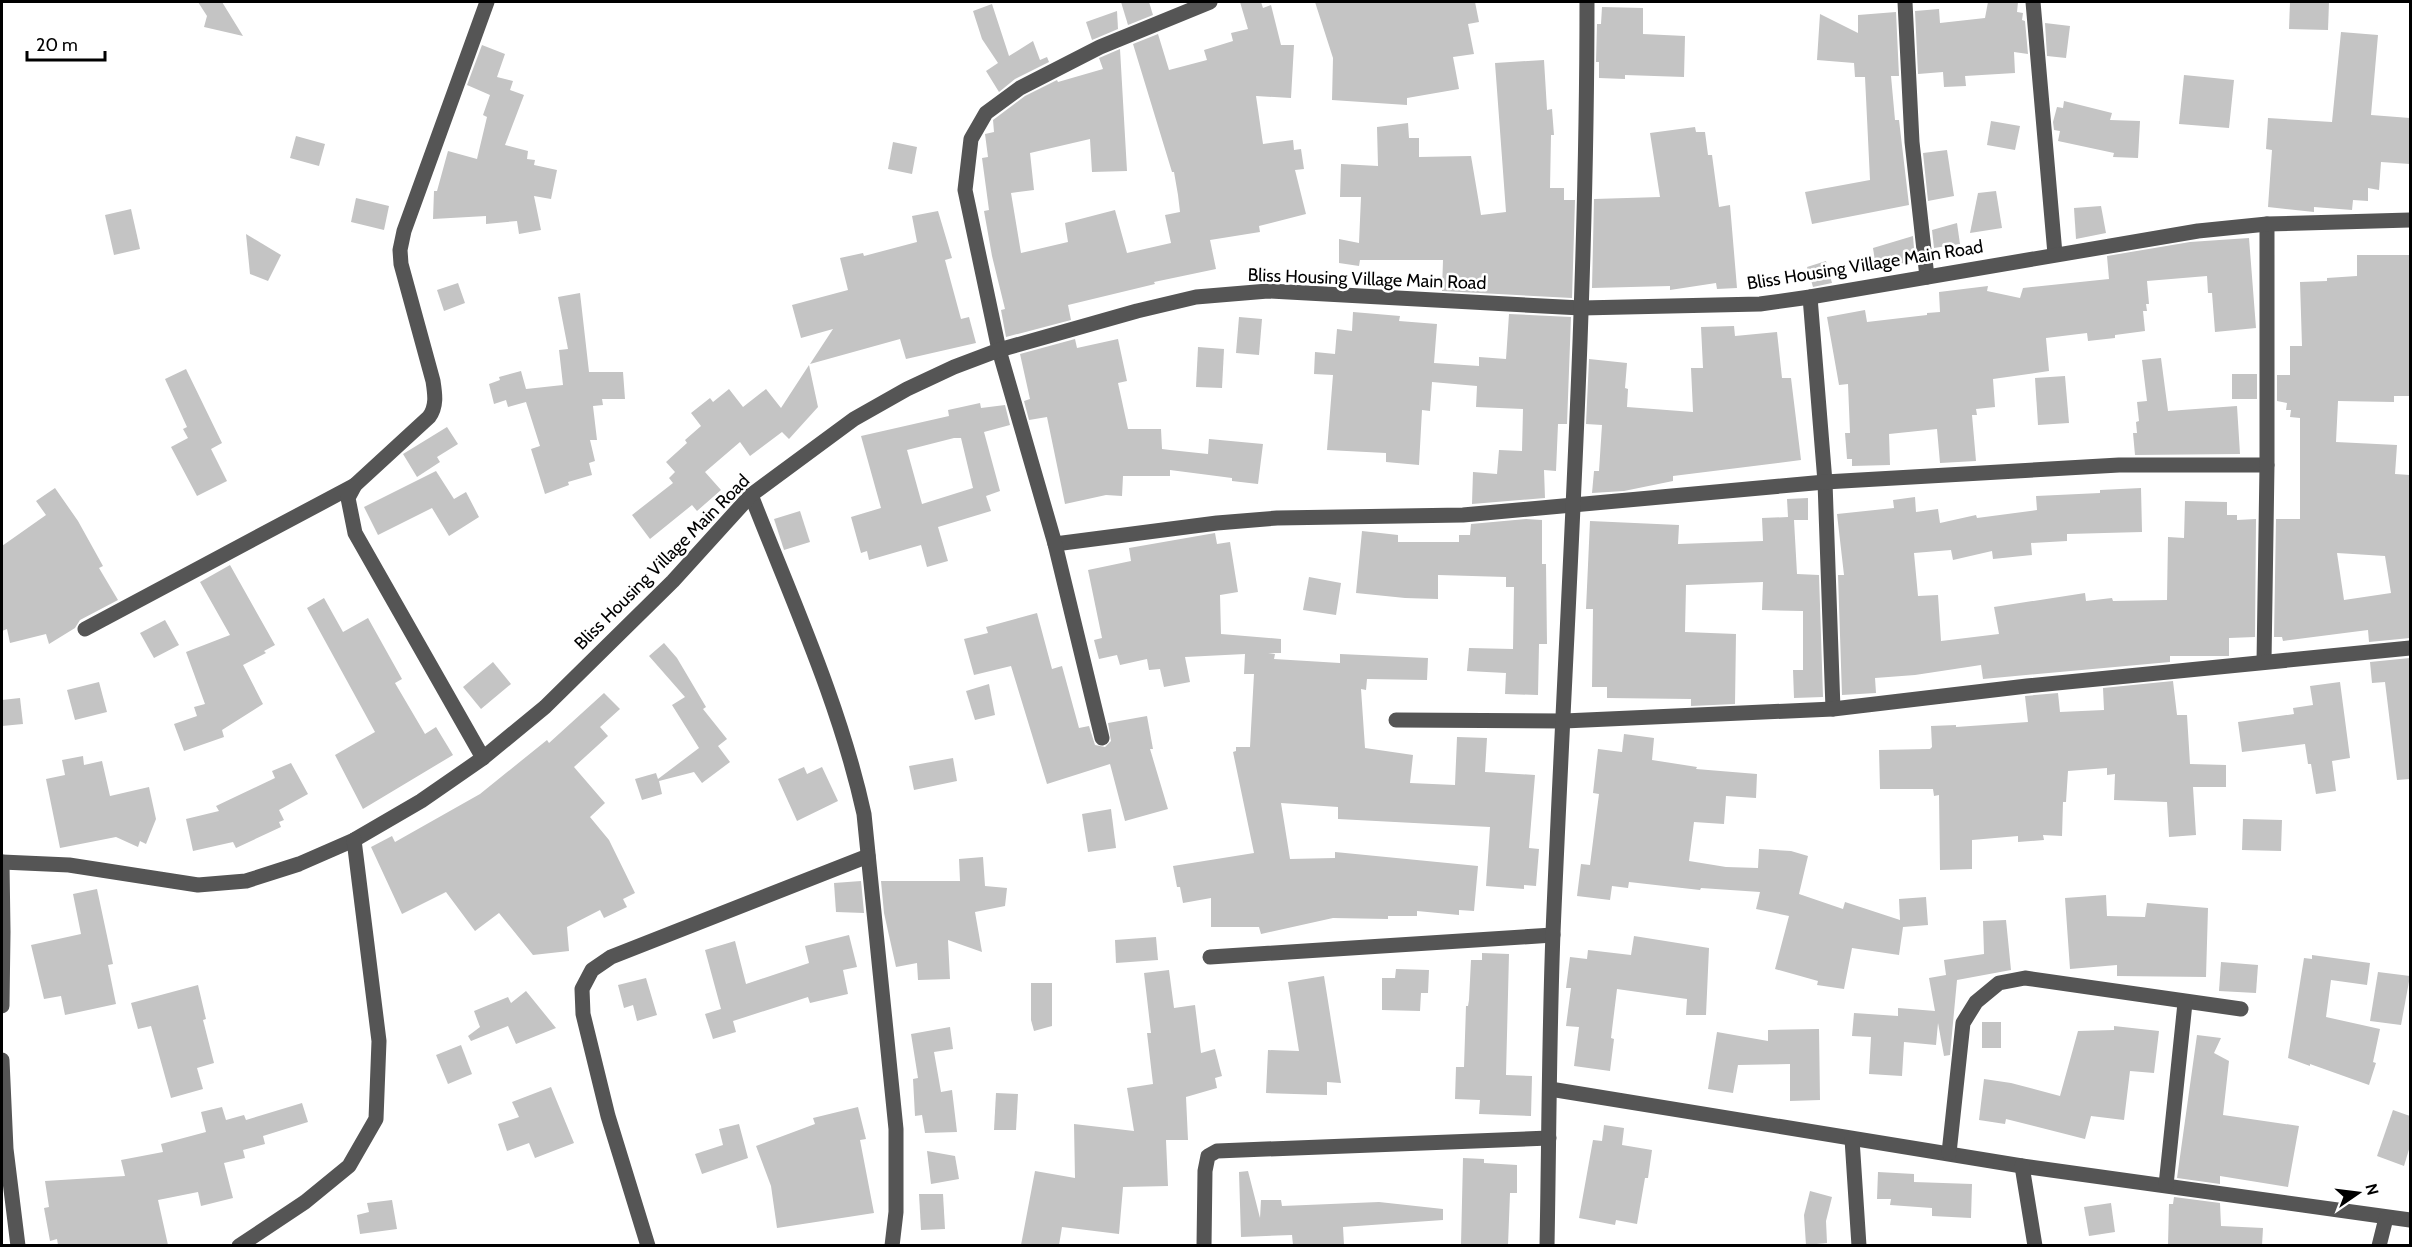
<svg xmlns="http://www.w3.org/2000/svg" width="2412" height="1247" viewBox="0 0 2412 1247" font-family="Cabin,sans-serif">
  <rect width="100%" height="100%" fill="#fff"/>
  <g fill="#c4c4c4" fill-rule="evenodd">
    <path d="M198 2H222L243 36 204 27 207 16Z"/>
    <path d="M1121 2H1149L1153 15 1128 25Z"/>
    <path d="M1240 2H1261L1263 8 1271 5 1281 45H1294L1291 98 1256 96 1263 144 1293 140 1294 150 1301 149 1304 169 1295 170 1306 214 1259 226 1260 232 1210 240 1216 269 1154 282 1155 284 1068 305 1071 320 1006 337 1001 310 1005 309 992 256 984 211 989 210 982 158 988 157 985 134 994 132 993 120 1025 96 1057 80 1058 82 1103 69 1099 58 1120 49 1127 171 1092 172 1090 139 1030 153 1034 190 1011 193 1021 253 1068 242 1065 223 1115 210 1127 253 1171 243 1165 215 1180 212 1178 195 1174 172H1172L1133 44 1158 34 1169 70 1207 60 1204 50 1233 41 1231 33 1248 29Z"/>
    <path d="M1315 2H1475L1479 22 1468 24 1474 54 1453 57 1459 89 1407 98V105L1332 100 1333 58Z"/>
    <path d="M1988 2H2018L2017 12 2023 13 2022 20 2025 21 2028 54 2014 52 2015 73 1965 76 1966 86 1944 87 1943 72 1918 74 1915 11 1939 9 1940 23 1985 18Z"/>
    <path d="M2290 2H2329L2328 30 2289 29Z"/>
    <path d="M992 4 1009 56 1033 41 1040 60 1047 57 1049 62 1015 79 999 92 986 71 998 63 982 39 973 11Z"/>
    <path d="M1602 7 1643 8V34L1685 36 1684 77 1625 75V79L1599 78V62H1596L1597 24H1601Z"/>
    <path d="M1117 11 1118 29 1092 40 1086 22Z"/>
    <path d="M1896 12 1899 76H1891L1895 120H1899L1909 205 1812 224 1805 192 1870 180 1865 77H1855L1854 63 1817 60 1820 14 1858 33V15Z"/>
    <path d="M2045 23 2070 26 2066 58 2047 56Z"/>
    <path d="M2341 32 2378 35 2371 115 2410 118V164L2381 162 2379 190 2368 188V201L2353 200 2352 210 2314 207V212L2268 207 2272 150 2266 149 2268 118 2332 122Z"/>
    <path d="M482 45 505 54 497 77 513 81 510 90 524 95 505 145 528 151 527 159 535 160 534 165 557 170 551 199 534 196 541 230 519 234 517 221 486 224V216L433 219 434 191H437L448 151 477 159 487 117 483 115 490 95 467 85Z"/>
    <path d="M1544 60 1547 110 1552 109 1554 135H1551L1550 188H1564V200H1575L1572 298 1442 291 1443 260H1360L1359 266 1339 263V239L1359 243 1361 197H1340L1341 164 1378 166 1377 127 1408 123 1409 138H1419V157L1471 156 1481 215 1506 212 1495 63Z"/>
    <path d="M2184 75 2234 80 2229 128 2179 124Z"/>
    <path d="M2064 101 2112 113 2110 120 2140 121 2138 158 2113 157 2114 153 2058 141 2060 131 2054 130 2053 122 2057 107 2063 108Z"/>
    <path d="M1991 121 2020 126 2015 150 1987 145Z"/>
    <path d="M1695 127 1696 132H1705L1708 155H1712L1719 207 1730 205 1737 288 1717 289 1716 283 1670 290V286L1592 288 1594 199 1660 197 1650 133Z"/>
    <path d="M296 136 325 144 319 166 290 158Z"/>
    <path d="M893 142 917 147 912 174 888 169Z"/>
    <path d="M1947 150 1954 196 1928 201 1923 153Z"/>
    <path d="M1996 191 2002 228 1970 233 1978 193Z"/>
    <path d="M356 198 389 206 384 230 351 222Z"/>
    <path d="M2101 206 2106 233 2076 239 2074 208Z"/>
    <path d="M131 209 140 249 114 255 105 215Z"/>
    <path d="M938 211 952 258 945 260 961 319 969 317 976 343 906 359 900 339 810 364 833 329 801 338 792 305 848 290 840 258 863 253 864 256 917 242 912 216Z"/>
    <path d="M1957 223 1960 244 1934 248 1932 230Z"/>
    <path d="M246 234 281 255 268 281 250 274Z"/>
    <path d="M1913 236 1915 261 1876 268 1873 248Z"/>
    <path d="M2249 238 2256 328 2215 332 2212 293H2208L2207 276 2147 281 2149 304H2146L2147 311H2143L2145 331 2115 335V338L2088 341 2087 333 2046 338 2049 371 1993 379 1995 407 1976 409 1977 415H1972L1976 461 1940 463 1937 429 1889 434 1890 465 1852 466V459H1847L1845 433H1850L1848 384 1839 385 1827 317 1865 310 1867 322 1927 315V313L1940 312 1939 292 1988 286 1987 291 2020 298 2023 288 2109 279 2107 256 2190 242Z"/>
    <path d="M2357 255H2410V396H2394V402L2338 401 2336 442 2397 445 2395 474 2410 475V638L2369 642 2368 630 2283 641 2282 637H2274L2276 519H2300V418L2290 417 2291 410H2286L2287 403 2277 401V375H2290V346H2302L2300 282 2327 281V278L2357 276ZM2337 553 2385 556 2391 593 2344 600Z"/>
    <path d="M1826 261 1832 283 1813 287 1807 267Z"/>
    <path d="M458 283 465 303 444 311 437 290Z"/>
    <path d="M580 293 589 372H623L625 399H602L603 405 593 406 597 440H590L595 461 589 463 592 475 568 482 569 485 545 494 531 449 540 446 526 402 508 407 506 400 494 404 489 384 500 380 499 377 521 371 526 389 563 385 559 350 568 349 558 297Z"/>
    <path d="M1353 312 1400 316 1399 321 1437 324 1434 363 1479 366V357L1506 359 1509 314 1571 317 1567 424H1558L1556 471 1544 470 1545 498 1472 504 1473 472 1497 474 1499 450 1522 451 1523 409 1476 407 1477 386 1432 382 1430 411 1422 410 1419 465 1386 462V453L1327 450 1333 375 1314 374 1315 352 1335 354 1337 329 1352 331Z"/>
    <path d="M1239 317 1262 319 1259 355 1236 353Z"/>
    <path d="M1734 326 1735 336 1777 332 1782 378H1791L1801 460 1673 476V481L1624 491 1592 493 1594 471H1599L1602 425 1586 424 1589 359 1627 363 1625 388 1628 389 1627 407 1693 412 1691 368H1703L1701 327Z"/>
    <path d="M1075 339 1077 348 1118 339 1127 381 1118 383 1128 429H1161L1162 449 1170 450 1208 454 1209 439 1263 444 1258 484 1232 481V478L1170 470V476H1123L1122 496 1106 495 1065 504 1047 417 1029 420 1024 401 1030 399 1020 354Z"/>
    <path d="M1198 347 1224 349 1222 388 1196 387Z"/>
    <path d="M2161 358 2168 411 2237 406 2240 454 2135 455 2133 433H2137L2136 422 2139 421 2137 402 2147 401 2142 360Z"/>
    <path d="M809 365 818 407 789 439 782 432 750 456 740 442 705 472 721 490 697 511 692 505 650 539 632 515 673 483 669 478 675 472 666 462 687 443 685 440 701 426 691 413 710 398 713 402 729 389 743 407 766 389 781 408Z"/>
    <path d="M186 369 222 443 211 449 227 481 197 496 171 447 188 438 183 429 187 427 165 379Z"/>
    <rect x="2232" y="374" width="25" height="25"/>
    <path d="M2065 376 2069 423 2038 425 2035 378Z"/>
    <path d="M980 403 981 408 1005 405 1010 425 984 432 1000 491 986 496 991 511 938 527 948 561 927 567 921 545 869 560 867 551 861 553 851 517 881 508 861 436 949 416 948 410ZM954 438H961L973 488 922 504 907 450Z"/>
    <path d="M447 427 458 444 437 457 440 462 417 477 403 454Z"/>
    <path d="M436 471 454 499 466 492 479 517 449 536 432 508 378 535 364 507Z"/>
    <path d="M55 488 78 521 103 566 99 568 118 600 80 620 75 628 49 644 46 634 10 643 7 629 2 631V546L46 515 36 501Z"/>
    <path d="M2141 488 2142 532 2067 534V541L2031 543 2032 555 1993 559 1992 551 1953 560 1951 550 1914 553 1918 596 1938 595 1941 641 1999 634 1994 607 2085 593 2086 601 2112 598 2113 601 2167 600 2168 537 2184 538 2185 501 2227 502V515H2237V520L2256 519 2255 637 2229 638V656H2170V662L1983 679 1981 665 1915 675 1875 678 1876 693 1842 695 1838 575H1844L1837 514 1894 508 1893 500 1915 497 1916 512 1938 509 1940 523 1976 515 1977 518 2037 510 2036 496 2100 493V490Z"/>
    <path d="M1808 498V520H1794L1797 574 1819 575 1823 697 1794 698 1793 670H1803V611L1762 610 1763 582 1686 585 1685 632 1736 634 1735 704 1691 706V699L1607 698V687H1592L1593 609H1586L1590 521 1679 525 1678 544 1763 541 1762 518 1788 517 1787 499Z"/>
    <path d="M800 511 810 542 784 550 774 519Z"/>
    <path d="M1526 519 1542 520V564H1546L1547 644H1539L1538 695 1505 694 1506 673 1467 671 1469 648 1513 649 1514 587H1506V577L1438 575V599L1405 598 1356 593 1362 531 1398 535V542H1459V535H1470L1471 524Z"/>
    <path d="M1215 533 1217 544 1230 542 1238 592 1220 595 1221 634 1281 639V653H1268L1275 654 1274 659 1340 663V654L1428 658 1427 680 1367 679 1366 690 1361 689 1365 748 1413 755 1410 783 1455 785 1457 737 1487 738 1485 772 1535 775 1529 848 1539 849 1536 886 1524 885V889L1486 886 1490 827 1338 819V807L1281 803 1290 859 1335 858V852L1478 866 1474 911 1459 910V915L1417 911V916H1388V919L1333 918 1261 934 1259 927H1211V898L1183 903 1180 887H1177L1173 866 1254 853 1233 752 1236 751V747H1250L1254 674H1244L1245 654 1185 657 1190 682 1164 687 1160 669 1149 670 1147 659 1120 665 1117 655 1099 659 1094 640 1102 638 1088 570 1131 561 1129 548Z"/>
    <path d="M230 565 275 645 264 651 266 653 243 665 263 704 222 730 224 737 184 751 174 724 197 716 194 707 205 704 186 652 230 635 200 582Z"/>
    <path d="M1309 577 1341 583 1336 615 1303 610Z"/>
    <path d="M324 598 343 632 368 618 402 679 395 683 425 734 436 727 453 755 363 809 335 755 375 732 307 608Z"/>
    <path d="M1037 613 1052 669 1062 666 1079 728 1089 726 1095 745 1105 747 1111 741 1108 723 1147 716 1153 749H1150L1168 809 1125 821 1110 764 1047 784 1011 666 974 675 964 639 988 633 986 627Z"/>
    <path d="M165 620 179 645 154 658 140 633Z"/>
    <path d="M664 643 677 658 706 707 703 709 727 739 718 746 730 762 702 783 694 772 659 781 662 794 642 800 635 779 656 773 658 779 699 748 672 705 685 697 649 656Z"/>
    <path d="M2410 658V779L2397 780 2385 682 2372 683 2370 662Z"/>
    <path d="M493 662 511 684 481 709 463 687Z"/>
    <path d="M2173 681 2177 715H2187L2190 764 2226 765V787H2193L2196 835 2169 837 2167 802 2114 800 2115 774 2107 775V768L2068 771 2066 802H2063L2062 836 2043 835 2044 840 2018 842V836L1972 840V869L1940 870 1939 795 1934 796 1933 789H1880L1879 750 1930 749 1932 747 1931 726 1956 725V727L2028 722 2025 696 2058 693 2060 712 2104 710 2103 688Z"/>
    <path d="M99 682 107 712 75 720 67 690Z"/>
    <path d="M2340 682 2350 758 2332 761 2336 791 2316 794 2311 764H2308L2305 744 2242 752 2238 722 2294 714 2293 708 2313 705 2310 686Z"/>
    <path d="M989 684 995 715 975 720 966 691Z"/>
    <path d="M604 693 620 709 600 727 608 736 574 767 605 803 590 817 609 840 635 893 623 899 627 907 604 918 600 910 567 927 569 951 533 955 499 913 475 931 446 892 402 914 371 847 392 836 395 842 480 794 547 740 549 743Z"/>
    <path d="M20 698 23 724 2 726V700Z"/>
    <path d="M1624 734 1654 738 1652 760 1697 767 1696 769 1757 774 1756 798 1726 796 1724 824 1694 822 1689 861 1726 867 1758 868 1759 849 1791 851 1808 856 1799 894 1843 909 1845 902 1900 920 1899 899 1926 897 1928 925 1903 927 1899 955 1852 948 1844 989 1817 985 1818 981 1775 969 1789 916 1756 909 1760 892 1701 888 1700 890 1629 882 1628 888 1612 886 1610 900 1577 896 1581 864 1590 865 1599 794 1593 793 1598 749 1622 752Z"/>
    <path d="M83 756 84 765 102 761 110 796 149 787 156 819 146 844 140 841 138 847 116 837 60 848 46 779 65 775 62 760Z"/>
    <path d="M953 758 957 781 914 790 909 766Z"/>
    <path d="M291 763 308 794 279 810 284 820 279 822 281 827 236 848 233 842 193 851 186 819 219 811 216 806 275 778 272 771Z"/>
    <path d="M804 767 807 774 822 767 838 801 797 821 778 779Z"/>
    <path d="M1111 809 1116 848 1088 852 1082 814Z"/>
    <path d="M2243 819 2282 820 2281 851 2242 850Z"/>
    <path d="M983 857 985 886 1007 888 1005 906 975 912 982 952 948 940 950 979 918 980 917 963 896 967 884 913 881 881H960L959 859Z"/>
    <path d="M861 881 864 913 836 912 834 883Z"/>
    <path d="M97 889 113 964 108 965 116 1004 65 1015 61 996 44 999 31 945 81 934 73 894Z"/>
    <path d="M2106 895 2107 916 2145 917 2147 903 2208 908 2206 977 2117 976V965L2070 969 2065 898Z"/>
    <path d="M2006 920 2011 970 1957 980 1950 1055 1944 1056 1938 1023 1936 1045 1904 1042 1902 1076 1869 1074 1871 1037 1852 1036 1854 1013 1898 1016V1008L1935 1011 1929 978 1946 975 1944 960 1984 954 1983 921Z"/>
    <path d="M849 935 857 967 843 970 848 994 810 1003 808 997 733 1021 736 1032 713 1039 705 1014 721 1009 705 950 735 941 746 984 809 963 805 946Z"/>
    <path d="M1634 936 1709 948 1706 1015H1686L1687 999 1617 989 1611 1038 1614 1039 1610 1071 1574 1066 1579 1027 1566 1026 1571 988H1566L1570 957 1587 959 1588 950 1631 955Z"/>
    <path d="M1156 937 1158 960 1116 963 1115 940Z"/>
    <path d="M1482 953 1509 954 1506 1075 1532 1076 1531 1116 1479 1114 1480 1100 1455 1099 1456 1067H1464L1466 1006H1468L1469 1000 1471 960H1482Z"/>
    <path d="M2312 955 2370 963 2367 985 2331 980 2326 1017 2380 1029 2373 1062 2376 1063 2369 1085 2310 1064V1066L2288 1058 2304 958 2312 959Z"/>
    <path d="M2221 962 2258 965 2256 993 2219 991Z"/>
    <path d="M1396 969 1429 970 1428 993H1421L1420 1011 1382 1010V978H1395Z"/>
    <path d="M1169 970 1174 1008 1195 1005 1201 1053 1215 1049 1222 1076 1215 1078 1217 1088 1186 1097 1188 1140H1166L1168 1186 1123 1187 1119 1234 1062 1227 1059 1245H1021L1035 1171 1075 1178 1074 1124 1134 1131 1127 1088 1153 1084 1147 1033H1151L1144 973Z"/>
    <path d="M2378 972 2410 976 2401 1025 2370 1021Z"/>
    <path d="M1324 976 1341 1083 1327 1082V1095L1266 1093 1268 1050 1299 1051 1288 982Z"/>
    <path d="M646 978 657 1015 637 1021 633 1005 624 1008 618 985Z"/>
    <path d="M1031 983H1052V1026L1034 1031 1031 1020Z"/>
    <path d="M198 985 206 1019 203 1020 214 1063 197 1068 203 1089 171 1098 151 1026 138 1029 131 1003Z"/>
    <path d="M526 991 556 1028 516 1044 508 1026 471 1041 468 1036 480 1027 474 1011 508 997 511 1003Z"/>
    <rect x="1982" y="1022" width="19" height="26"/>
    <path d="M2114 1026 2159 1031 2154 1073 2130 1071 2124 1120 2091 1116 2085 1139 2006 1119 2005 1124 1979 1120 1984 1079 2011 1083 2060 1096 2078 1031 2114 1030Z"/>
    <path d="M950 1027 953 1049 934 1052 941 1092 952 1090 957 1132 925 1133 922 1115 915 1116 913 1079 918 1078 911 1034Z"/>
    <path d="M1819 1029 1820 1100 1790 1101V1064L1738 1065 1733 1093 1708 1089 1717 1032 1768 1041V1030Z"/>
    <path d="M2197 1035 2221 1038 2214 1053 2229 1061 2223 1115 2299 1126 2288 1187 2220 1176V1184L2177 1178Z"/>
    <path d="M461 1045 472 1074 448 1084 436 1055Z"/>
    <path d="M551 1087 574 1143 535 1158 529 1143 507 1151 498 1124 519 1117 512 1102Z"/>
    <path d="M996 1093 1018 1094 1016 1130H994Z"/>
    <path d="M302 1103 308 1122 263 1136 265 1144 243 1150 245 1158 224 1163 233 1198 201 1206 198 1192 158 1200 168 1245H58L57 1239 50 1241 44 1208 49 1207 45 1181 125 1176 121 1160 163 1152 161 1144 206 1132 201 1112 222 1107 226 1120 244 1115 246 1120Z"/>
    <path d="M858 1107 866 1139 860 1140 874 1213 777 1228 771 1186 756 1146 815 1124 813 1118Z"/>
    <path d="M2393 1110 2410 1116V1146L2404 1166 2377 1156Z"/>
    <path d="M739 1124 748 1158 702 1174 695 1154 723 1145 719 1129Z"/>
    <path d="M1604 1125 1624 1128 1622 1145 1652 1150 1648 1178H1645L1637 1224 1616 1220 1615 1225 1579 1218 1593 1140 1602 1141Z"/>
    <path d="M927 1151 955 1156 959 1179 931 1184Z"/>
    <path d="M1463 1158 1484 1159V1163L1517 1165V1193H1510L1508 1245H1461Z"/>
    <path d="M1248 1171 1260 1218 1261 1200H1281L1282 1206 1379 1202 1443 1209V1220L1343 1227 1344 1245H1293L1292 1235 1241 1237 1239 1172Z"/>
    <path d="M1878 1172 1914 1174V1182L1972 1184 1971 1218 1932 1216V1208L1890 1205 1891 1199H1877Z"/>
    <path d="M1810 1191 1832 1197 1826 1221 1827 1243 1806 1245 1804 1215Z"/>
    <path d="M919 1194H943L945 1229 921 1230Z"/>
    <path d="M2174 1197 2220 1203 2221 1226 2263 1228 2262 1245H2168L2169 1204H2173Z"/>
    <path d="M392 1200 397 1229 360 1234 357 1215 369 1212 367 1203Z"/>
    <path d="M2111 1203 2115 1232 2089 1236 2084 1207Z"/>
  </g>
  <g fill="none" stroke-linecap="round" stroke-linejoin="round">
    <g stroke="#555" stroke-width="15">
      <path d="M1905 2 1912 142 1927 277"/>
      <path d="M2033 2 2055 254"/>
      <path d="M1810 297 1825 482 1833 709"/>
      <path d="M751 495C792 600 840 704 864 814L896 1129V1212L892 1246"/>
      <path d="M1055 544 1217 523 1277 518 1463 515 1825 482 2119 465H2267"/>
      <path d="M85 629 355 485"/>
      <path d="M2264 662 2267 465V224"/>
      <path d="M1396 720 1564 721 1833 709 2027 686 2410 648"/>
      <path d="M1102 738 1055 544 999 350 965 190 971 139 986 113 1020 88 1100 47 1210 2"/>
      <path d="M483 758 355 533 348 498 355 485 429 417C437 406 435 394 433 381L401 264 400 250 404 231 487 2"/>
      <path d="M2 862 69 865 198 885 246 881 299 864 354 840 421 801 483 758 545 707 673 581 751 495 854 419 907 389 954 367 999 350 1137 311 1196 297 1268 291 1581 308 1760 304 1810 297 2198 231 2267 224 2410 220"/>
      <path d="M1210 957 1553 935"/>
      <path d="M2 1006 3 932 2 862"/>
      <path d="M2 1060 6 1149 18 1246"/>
      <path d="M1550 1089 2022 1166 2410 1220"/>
      <path d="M1852 1139 1859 1246"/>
      <path d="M1949 1153 1963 1023 1976 1002 1999 983 2025 978 2241 1009"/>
      <path d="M2022 1166 2035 1246"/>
      <path d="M2166 1185 2185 1003"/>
      <path d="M239 1246 305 1202 349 1166 376 1119 379 1041 354 840"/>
      <path d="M648 1246 608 1116 583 1014 582 989 592 970 611 957 868 856"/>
      <path d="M1204 1246 1205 1171 1208 1156 1217 1151 1549 1138"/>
      <path d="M1547 1246C1549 1141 1549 1037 1553 933 1566 622 1587 312 1587 2"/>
      <path d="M2379 1246 2386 1218"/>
    </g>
  </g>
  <g text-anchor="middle" stroke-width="5" stroke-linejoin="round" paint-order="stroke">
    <g font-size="18" fill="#000" stroke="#fff">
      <text transform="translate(1865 265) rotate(-9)" y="6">Bliss Housing Village Main Road</text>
      <text transform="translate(1367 279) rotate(2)" y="6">Bliss Housing Village Main Road</text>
      <text transform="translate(662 562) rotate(-45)" y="6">Bliss Housing Village Main Road</text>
    </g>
  </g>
  <rect width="2412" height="1247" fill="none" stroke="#000000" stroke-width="6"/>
  <g transform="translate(2358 1193) rotate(76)" stroke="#ffffff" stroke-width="4.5" paint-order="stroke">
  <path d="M0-4.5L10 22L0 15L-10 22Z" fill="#000000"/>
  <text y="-9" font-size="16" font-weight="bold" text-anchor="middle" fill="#000000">N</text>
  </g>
  <path d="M27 51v9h78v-9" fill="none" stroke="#000000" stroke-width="3"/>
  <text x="36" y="51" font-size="18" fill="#000000" stroke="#ffffff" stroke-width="4.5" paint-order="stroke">20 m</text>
</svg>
